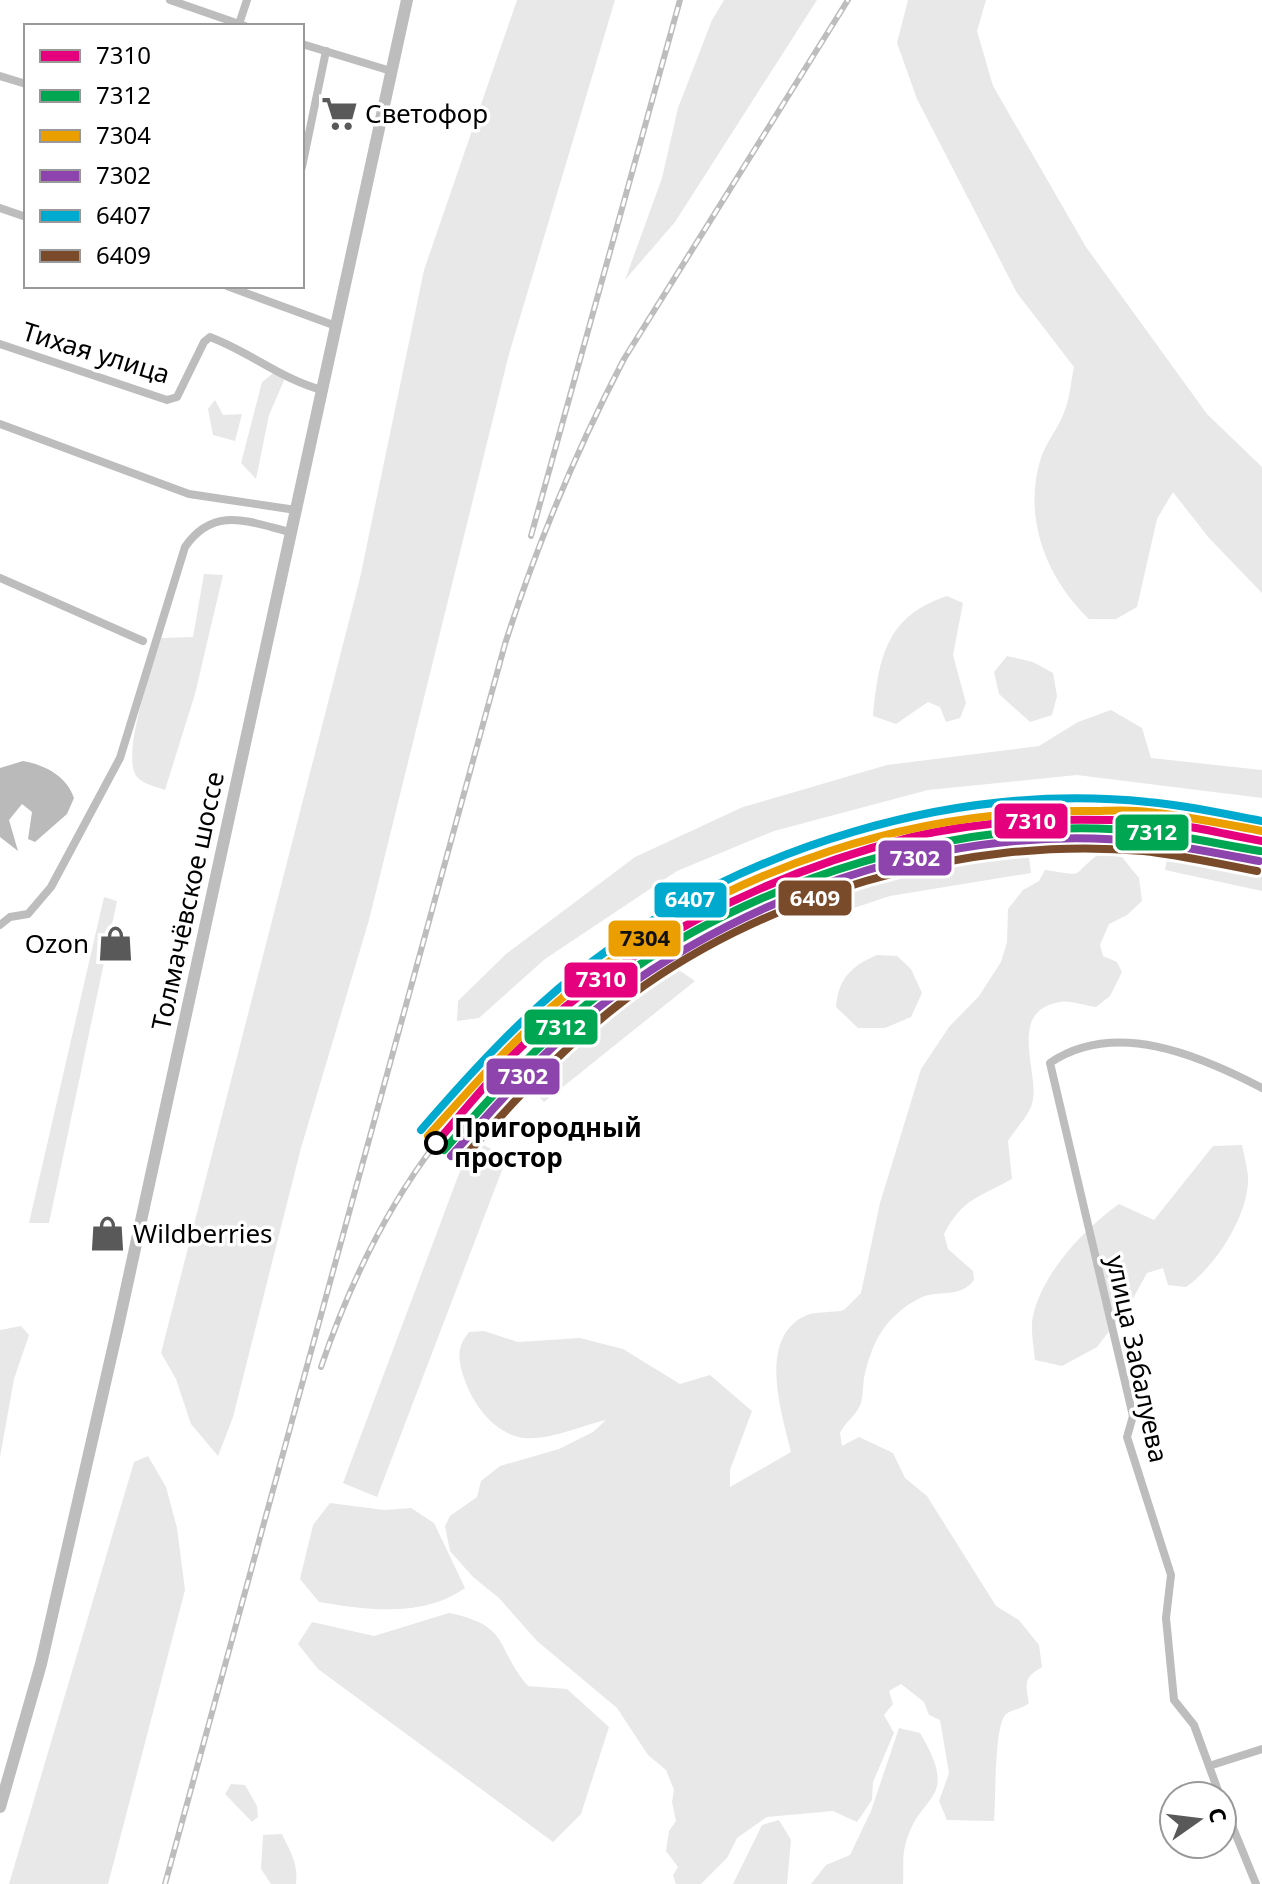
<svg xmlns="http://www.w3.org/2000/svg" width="1262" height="1884" viewBox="0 0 1262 1884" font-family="'Noto Sans',sans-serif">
  <rect width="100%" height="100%" fill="#fff"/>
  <g fill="#e8e8e8">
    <path d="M517 0H615L509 354 369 920 301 1148 233 1417 218 1456 191 1424 176 1379 161 1353 360 578 424 270Z"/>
    <path d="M724 0H817L675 222 625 280 662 178 678 108 712 20Z"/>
    <path d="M908 0H986L977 31 993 86 1086 247 1207 414 1262 467V593L1209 538 1173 492 1157 519 1137 607 1116 619H1089C1047 579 1023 519 1040 461 1045 443 1059 428 1065 410 1070 397 1071 381 1074 367L1017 293 917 99 897 43Z"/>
    <path d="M276 371 285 378 269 415 256 479 241 463 262 382Z"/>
    <path d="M215 400 223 415 242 414 235 441 213 435 208 409Z"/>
    <path d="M204 574 223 575 195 694 165 790C157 787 143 784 137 777 120 757 153 664 161 638L193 637Z"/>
    <path d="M947 596 963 603 953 655 966 703 960 718 946 722 940 707 928 702 896 724 873 716C879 657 886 616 947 596Z"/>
    <path d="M1007 656 1033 662 1053 673 1057 696 1052 715 1030 722 999 694 994 672Z"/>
    <path d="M1111 710 1142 728 1151 758 1262 770V798L1077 775 928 790 774 831 677 871 545 959 479 1018 457 1021 458 1001 506 954 635 857 743 807 887 765 1039 746 1078 722Z"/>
    <path d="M1027 841 1031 873 890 896 827 917 816 888 879 866Z"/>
    <path d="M1170 841 1262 862V891L1165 870Z"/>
    <path d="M1100 853 1122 857 1139 878 1142 901 1127 915 1109 924 1100 945 1103 956 1117 962 1122 972 1110 996 1096 1007C1085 1006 1070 1000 1060 1002 1005 1011 1041 1074 1032 1104 1028 1117 1015 1129 1008 1141L1012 1179C978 1198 963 1198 944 1234L948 1249 973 1271 974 1280C959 1300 938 1288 918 1299 884 1318 872 1342 864 1378 863 1386 863 1395 861 1403 857 1415 845 1422 840 1433L842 1446 859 1437 893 1453 905 1478 927 1496 996 1606 1019 1620 1039 1645 1042 1667C1024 1677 1025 1683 1029 1703 1022 1709 1013 1709 1006 1714 994 1724 996 1802 994 1821L947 1820 939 1801 949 1773 940 1720 929 1715 924 1702 901 1684 889 1691 893 1704 884 1715 894 1733 873 1782 872 1800 857 1822 833 1811 767 1817 737 1838 727 1858 701 1884H676L673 1875 678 1867 666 1851 669 1831 676 1821 672 1802 674 1790 666 1770 648 1755 617 1708 537 1641 499 1598 473 1577 450 1551 445 1526 450 1516 477 1497 481 1481 500 1466 559 1449 593 1432 606 1420C583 1425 558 1437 534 1438 500 1441 474 1408 464 1378 458 1360 456 1348 469 1332L484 1331 518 1342 580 1338 623 1349 680 1384 710 1375 752 1411 730 1470V1487L791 1452C782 1414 756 1337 807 1315 816 1311 834 1313 844 1310L861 1293 880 1203 921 1069 949 1027 979 996 1001 962 1007 942 1008 909 1023 890 1039 881 1045 870C1089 876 1067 878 1100 853Z"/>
    <path d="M104 897 117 901 49 1223H29Z"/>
    <path d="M877 955 897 956 911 969 922 993 911 1017 885 1028H858L836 1007C838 979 851 966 877 955Z"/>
    <path d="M661 958 695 981 544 1102 519 1075Z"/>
    <path d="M472 1139 507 1157 377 1497 343 1483Z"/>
    <path d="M1242 1145C1244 1155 1247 1166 1248 1176 1250 1213 1216 1266 1186 1287L1168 1285 1163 1268 1147 1273 1130 1304 1097 1347 1062 1366 1035 1360C1034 1347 1030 1329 1033 1316 1043 1272 1084 1229 1119 1204L1154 1220 1213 1146Z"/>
    <path d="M21 1326 29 1335 14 1379 0 1457V1330Z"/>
    <path d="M148 1456 166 1487 177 1528 185 1590 108 1884H9L134 1462Z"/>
    <path d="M330 1503 384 1510 411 1508 434 1523 465 1588C422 1618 367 1610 319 1602L300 1579 313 1525Z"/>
    <path d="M449 1613C512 1626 494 1647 528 1686L567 1689 609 1727 581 1814 553 1842 318 1669 298 1644 312 1622 374 1636Z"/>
    <path d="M899 1728 920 1733C962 1804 918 1791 905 1846 902 1857 904 1872 903 1884H811L826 1865 850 1855 871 1811Z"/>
    <path d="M231 1784 245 1785 257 1806 258 1817 252 1822 225 1794Z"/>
    <path d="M779 1820 791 1840 787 1884H733L762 1825Z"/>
    <path d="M282 1834C290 1851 299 1865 296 1884H271L261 1869 263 1835Z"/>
  </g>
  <path fill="#bababa" d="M23 761C46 765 67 777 74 798L67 814 35 842 28 839 32 812 22 804 9 820 18 851 0 837V768Z"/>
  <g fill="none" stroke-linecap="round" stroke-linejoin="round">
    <g stroke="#bdbdbd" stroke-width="8">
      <path d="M170 0 245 26"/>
      <path d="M239 24 247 0"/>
      <path d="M302 44 391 71"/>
      <path d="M0 76 26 84"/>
      <path d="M302 167 326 51"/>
      <path d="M0 208 26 217"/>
      <path d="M227 286 336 326"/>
      <path d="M0 344 167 400 177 397 204 342 210 337C250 352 281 379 322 390"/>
      <path d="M0 424 189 494 296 510"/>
      <path d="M0 578 143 641"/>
      <path d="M0 925 10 917 28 914 51 887 120 758 185 547C214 505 249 522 290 532"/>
      <path d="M1209 1766 1262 1749"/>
      <path d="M1220 1796 1194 1725 1174 1700 1166 1618 1171 1575 1127 1437 1133 1416 1050 1063C1115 1019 1199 1055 1262 1088"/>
      <path d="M1222 1801 1256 1884"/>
    </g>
    <path stroke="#bdbdbd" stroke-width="12" d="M0 1807 41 1664 119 1322 407 0"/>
    <defs>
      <g id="rail">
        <path d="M531 536 680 0"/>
        <path d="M321 1367C348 1288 385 1210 436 1143"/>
        <path d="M165 1884 505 644C537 544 576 451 624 359L848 0"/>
      </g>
    </defs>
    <use href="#rail" stroke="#bdbdbd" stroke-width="6"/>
    <use href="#rail" stroke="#fff" stroke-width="3" stroke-dasharray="9" stroke-linecap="butt"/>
    <defs>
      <path id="rail-1" d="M436 1143C461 1114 486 1084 512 1056 620 946 765 874 912 837 986 819 1067 818 1142 821 1182 823 1223 834 1262 841"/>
      <path id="rail-2" d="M444 1150C495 1092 545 1036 607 988 747 880 970 811 1147 832 1185 836 1223 845 1260 851"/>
      <path id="rail-3" d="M428 1136C481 1077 532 1018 596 971 738 867 912 809 1088 811 1108 811 1129 809 1149 812 1186 816 1224 824 1262 831"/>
      <path id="rail-4" d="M451 1156C502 1099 552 1040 615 995 764 887 959 822 1145 842 1183 846 1221 854 1259 861"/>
      <path id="rail-5" d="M421 1130C473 1070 526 1012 589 964 743 847 955 782 1148 802 1186 805 1224 814 1262 821"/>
      <path id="rail-6" d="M459 1163C509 1106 558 1052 618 1005 759 895 965 835 1143 851 1181 855 1219 864 1257 871"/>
    </defs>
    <use href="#rail-1" stroke="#fff" stroke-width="14"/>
    <use href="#rail-2" stroke="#fff" stroke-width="14"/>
    <use href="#rail-3" stroke="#fff" stroke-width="14"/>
    <use href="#rail-4" stroke="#fff" stroke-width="14"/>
    <use href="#rail-5" stroke="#fff" stroke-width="14"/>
    <use href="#rail-6" stroke="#fff" stroke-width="14"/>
    <use href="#rail-1" stroke="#e5007d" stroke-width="8"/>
    <use href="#rail-2" stroke="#00a651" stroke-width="8"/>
    <use href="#rail-3" stroke="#eb9e00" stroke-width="8"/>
    <use href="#rail-4" stroke="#8e44ad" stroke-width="8"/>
    <use href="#rail-5" stroke="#00a9ce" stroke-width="8"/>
    <use href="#rail-6" stroke="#7a4b2a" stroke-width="8"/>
  </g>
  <defs>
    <symbol id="supermarket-bare" viewBox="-9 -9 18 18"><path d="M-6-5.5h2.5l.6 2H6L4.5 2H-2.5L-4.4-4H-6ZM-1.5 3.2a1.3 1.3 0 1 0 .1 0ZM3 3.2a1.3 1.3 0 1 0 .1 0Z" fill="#595959" stroke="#fff" stroke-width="2.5" paint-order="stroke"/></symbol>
    <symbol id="shop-bare" viewBox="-9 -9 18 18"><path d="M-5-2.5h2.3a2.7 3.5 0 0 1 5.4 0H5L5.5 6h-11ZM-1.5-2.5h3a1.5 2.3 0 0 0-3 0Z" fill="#595959" stroke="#fff" stroke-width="2.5" paint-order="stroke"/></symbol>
  </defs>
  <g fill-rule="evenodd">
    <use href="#supermarket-bare" x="314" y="88" width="51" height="51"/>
    <use href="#shop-bare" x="90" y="918" width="51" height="51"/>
    <use href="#shop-bare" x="82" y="1208" width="51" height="51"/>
  </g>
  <circle fill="#fff" stroke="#000" stroke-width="4" cx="436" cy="1143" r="10"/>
  <g text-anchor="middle" stroke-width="7" stroke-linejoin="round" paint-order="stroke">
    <g font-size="26" fill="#000" stroke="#fff" text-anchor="start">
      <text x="365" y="123">Светофор</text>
      <text x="89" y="953" text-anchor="end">Ozon</text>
      <text x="133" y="1243">Wildberries</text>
    </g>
    <g font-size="26" fill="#000" stroke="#fff">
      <text transform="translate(96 353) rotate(17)" y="9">Тихая улица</text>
      <text transform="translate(188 901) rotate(-78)" y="9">Толмачёвское шоссе</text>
      <text transform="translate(1137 1359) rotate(78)" y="9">улица Забалуева</text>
    </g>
    <g font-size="26" font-weight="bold" fill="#000" stroke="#fff" text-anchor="start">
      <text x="454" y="1137">Пригородный<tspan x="454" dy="30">простор</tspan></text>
    </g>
  </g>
  <g stroke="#fff" stroke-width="3">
    <rect x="993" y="802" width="76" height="38" rx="8" fill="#e5007d"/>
    <rect x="1114" y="813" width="76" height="39" rx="8" fill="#00a651"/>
    <rect x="877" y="839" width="76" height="38" rx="8" fill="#8e44ad"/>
    <rect x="777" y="879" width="76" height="38" rx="8" fill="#7a4b2a"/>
    <rect x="653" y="881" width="75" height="38" rx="8" fill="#00a9ce"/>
    <rect x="607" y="919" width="75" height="39" rx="8" fill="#eb9e00"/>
    <rect x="563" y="961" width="76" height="38" rx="8" fill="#e5007d"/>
    <rect x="523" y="1008" width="76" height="38" rx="8" fill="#00a651"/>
    <rect x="485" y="1057" width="76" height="39" rx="8" fill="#8e44ad"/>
  </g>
  <g font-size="22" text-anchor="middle" font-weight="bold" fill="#fff">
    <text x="1031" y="829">7310</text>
    <text x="1152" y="840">7312</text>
    <text x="915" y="866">7302</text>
    <text x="815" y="906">6409</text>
    <text x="690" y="907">6407</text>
    <text x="601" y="987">7310</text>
    <text x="561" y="1035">7312</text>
    <text x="523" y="1084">7302</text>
  </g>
  <g font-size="22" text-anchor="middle" font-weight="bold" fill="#111">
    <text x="645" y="946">7304</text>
  </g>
  <rect x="24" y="24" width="280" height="264" fill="#ffffff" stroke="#999999" stroke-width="2"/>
  <rect x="40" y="50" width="40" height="12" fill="#e5007d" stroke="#999999" stroke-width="2"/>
  <text x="96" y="64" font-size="24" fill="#000000">7310</text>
  <rect x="40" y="90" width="40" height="12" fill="#00a651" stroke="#999999" stroke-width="2"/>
  <text x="96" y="104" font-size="24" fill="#000000">7312</text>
  <rect x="40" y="130" width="40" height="12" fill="#eb9e00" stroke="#999999" stroke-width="2"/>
  <text x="96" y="144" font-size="24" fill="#000000">7304</text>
  <rect x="40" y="170" width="40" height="12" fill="#8e44ad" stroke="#999999" stroke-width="2"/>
  <text x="96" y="184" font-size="24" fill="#000000">7302</text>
  <rect x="40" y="210" width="40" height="12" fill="#00a9ce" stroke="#999999" stroke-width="2"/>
  <text x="96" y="224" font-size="24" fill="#000000">6407</text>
  <rect x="40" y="250" width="40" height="12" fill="#7a4b2a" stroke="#999999" stroke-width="2"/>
  <text x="96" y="264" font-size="24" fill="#000000">6409</text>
  <g transform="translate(1198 1820) rotate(76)"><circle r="38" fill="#ffffff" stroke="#999999" stroke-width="2"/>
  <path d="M0-6L14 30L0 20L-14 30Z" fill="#595959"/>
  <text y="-12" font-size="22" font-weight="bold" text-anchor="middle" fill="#000000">С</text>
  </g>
</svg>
